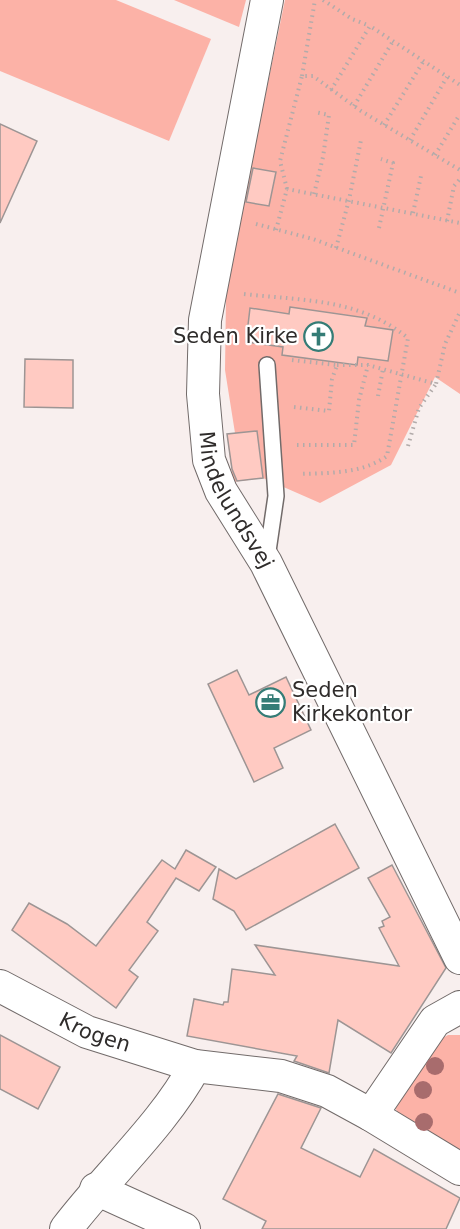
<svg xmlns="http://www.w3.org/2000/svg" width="460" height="1229" viewBox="0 0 460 1229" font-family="'DejaVu Sans',sans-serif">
  <rect width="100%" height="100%" fill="#f8efee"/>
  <g fill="#fcb2a7">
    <path d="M0 0H116L211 39 169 141 0 71Z"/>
    <path d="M174 0H246L239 27Z"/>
    <path d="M285 0H460V394L435 377 391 465 320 503 263 478 233 482 227 435 235 433 225 370 226 298 242 209Z"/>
    <path d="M448 1035H460V1159L400 1118 395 1107 425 1048Z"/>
  </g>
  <g fill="#ffcac2" stroke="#9d9594" stroke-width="1.5">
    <path d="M0 124 37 141 0 223Z"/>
    <path d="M253 168 276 172 269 206 246 202Z"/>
    <path d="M290 307 367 318 365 326 393 330 388 361 358 357 357 365 282 355 283 347 246 342 250 308 289 314Z"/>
    <path d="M25 359 73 360V408L24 407Z"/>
    <path d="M257 431 263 478 237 481 232 469 227 434Z"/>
    <path d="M237 670 249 695 286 677 311 730 274 748 283 768 254 782 208 684Z"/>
    <path d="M335 824 359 868 246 930 234 911 213 899 219 869 236 879Z"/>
    <path d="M186 850 216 867 199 891 176 878 147 922 158 931 129 970 138 977 116 1008 12 930 29 903 67 924 96 946 162 860 175 869Z"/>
    <path d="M392 865 446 968 391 1053 338 1020 329 1073 294 1061 297 1056 187 1036 194 999 223 1005 224 1002H228L232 969 275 975 255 945 399 966 379 928 384 926 382 921 390 917 368 878Z"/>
    <path d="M0 1035 60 1067 38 1109 0 1089Z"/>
    <path d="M278 1094 321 1108 301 1148 360 1177 374 1149 460 1198 446 1229H262L266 1221 223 1199Z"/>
  </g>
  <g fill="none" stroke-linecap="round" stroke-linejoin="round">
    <defs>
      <path id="service" d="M267 365 276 496 267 558"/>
      <g id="minor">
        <path id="s1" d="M267 0 205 320 203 394 209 460 221 491 266 563 460 958"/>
        <path id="s2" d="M0 986 87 1032 195 1066 281 1076 327 1091 371 1115 460 1169"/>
        <path d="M371 1115 435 1021 460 1007"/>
        <path d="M96 1189 184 1229"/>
        <path d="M66 1229C107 1175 164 1124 195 1066"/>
      </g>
    </defs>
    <use href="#service" stroke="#726b6a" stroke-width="18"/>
    <use href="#minor" stroke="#726b6a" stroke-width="34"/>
    <g stroke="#b2abaa" stroke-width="4" stroke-dasharray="1.5 4.5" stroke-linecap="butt">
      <path d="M323 0 352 19 370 26"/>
      <path d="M302 76 315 0"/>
      <path d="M331 90 370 26 460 85"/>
      <path d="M354 106 393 41"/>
      <path d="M384 125 423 62"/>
      <path d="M410 140 447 77"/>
      <path d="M435 155 460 114"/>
      <path d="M287 189 280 161 302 76H313L361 111 460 170"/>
      <path d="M314 194 323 157 329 115 315 112"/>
      <path d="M413 213 421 176"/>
      <path d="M447 221 454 186 460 179"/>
      <path d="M256 224 313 239 460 293"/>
      <path d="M379 228 393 163 381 159"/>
      <path d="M276 230 287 189 460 223"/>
      <path d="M336 248 349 200 361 140"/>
      <path d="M244 294C305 301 358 298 408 338L387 456C362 474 328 473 299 474"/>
      <path d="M292 360 337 365 332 379 329 411 294 407"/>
      <path d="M337 365H368L436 384 445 344 460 312"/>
      <path d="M378 396 383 369"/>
      <path d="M297 445H354L359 400 368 365"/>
      <path d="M408 446 419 408 436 384"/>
    </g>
    <use href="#service" stroke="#fff" stroke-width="15"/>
    <use href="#minor" stroke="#fff" stroke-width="32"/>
  </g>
  <g fill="#a86c6d">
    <circle cx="435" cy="1066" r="9"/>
    <circle cx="423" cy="1090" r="9"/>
    <circle cx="424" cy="1122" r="9"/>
  </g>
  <defs>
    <symbol id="church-ring" viewBox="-11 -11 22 22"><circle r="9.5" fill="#fff" stroke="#347c76" stroke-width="1.5"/><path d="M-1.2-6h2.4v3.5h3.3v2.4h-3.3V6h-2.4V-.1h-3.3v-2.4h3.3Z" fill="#347c76"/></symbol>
    <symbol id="office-ring" viewBox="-11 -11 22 22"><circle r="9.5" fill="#fff" stroke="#347c76" stroke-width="1.5"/><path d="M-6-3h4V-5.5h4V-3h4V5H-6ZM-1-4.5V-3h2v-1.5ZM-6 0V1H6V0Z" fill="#347c76"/></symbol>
  </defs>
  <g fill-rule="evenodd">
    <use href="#church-ring" x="302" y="320" width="33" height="33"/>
    <use href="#office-ring" x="254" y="686" width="33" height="33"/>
  </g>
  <g text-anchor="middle" stroke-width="4.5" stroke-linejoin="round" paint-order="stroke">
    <g font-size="21" fill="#2f2c2b" stroke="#fff" text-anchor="end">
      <text x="298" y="343">Seden Kirke</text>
      <text x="292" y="697" text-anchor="start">Seden<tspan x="292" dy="24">Kirkekontor</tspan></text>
    </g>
    <g font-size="21" fill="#2f2c2b" stroke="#fff">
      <text dy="7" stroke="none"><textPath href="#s1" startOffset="513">Mindelundsvej</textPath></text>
      <text dy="7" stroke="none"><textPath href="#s2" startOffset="106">Krogen</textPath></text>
    </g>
  </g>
</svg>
